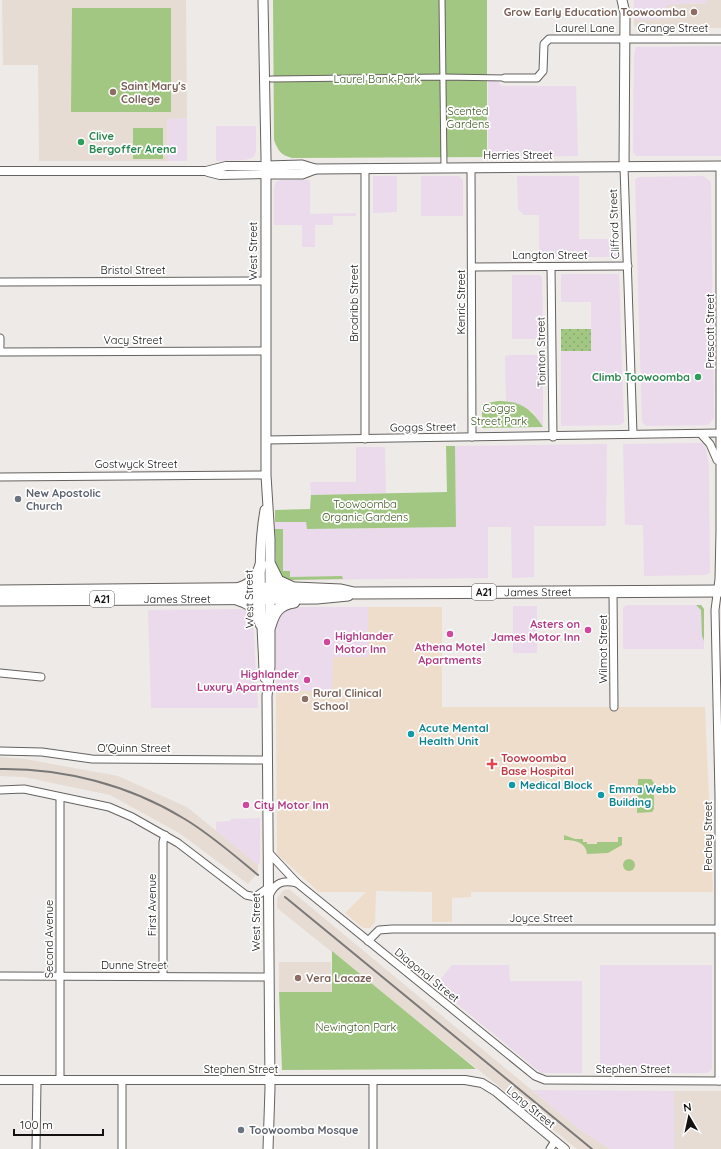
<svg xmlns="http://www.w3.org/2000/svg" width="721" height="1149" viewBox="0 0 721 1149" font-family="Quicksand,sans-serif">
  <defs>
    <pattern id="grass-dots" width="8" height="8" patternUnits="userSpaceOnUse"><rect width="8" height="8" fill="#a2c783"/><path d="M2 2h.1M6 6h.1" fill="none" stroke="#8baa70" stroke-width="1.8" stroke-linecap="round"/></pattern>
  </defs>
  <rect width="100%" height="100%" fill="#edeae7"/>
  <g fill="#ebdaec">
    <path d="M634 0H707V3H690V5L666 19 634 20Z"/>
    <path d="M721 46V156H636L633 152 634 56 636 47Z"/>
    <path d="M488 80H497L501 86H576L578 156 488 157Z"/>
    <path d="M187 118V161H168L167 119Z"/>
    <path d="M216 126H256V151L254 157 245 160 216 161Z"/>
    <path d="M373 176H397V212L373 213Z"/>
    <path d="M421 176H459L463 180V216H421Z"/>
    <path d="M517 176H579V239H617L618 257H539V215H524L518 209Z"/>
    <path d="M703 176 711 182 714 418 708 425 646 426 642 422 635 180 638 177Z"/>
    <path d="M281 180H310V214L356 213V216H333V225H315V247H302V225H274V188L276 182Z"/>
    <path d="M561 274H619L624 422 620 425 561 426V351H591V302H561Z"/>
    <path d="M512 275H540L542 278 543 339H512Z"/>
    <path d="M512 355H543V427L533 412 520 405 506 401 505 356Z"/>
    <path d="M700 443 704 444 706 449 709 466 710 572 706 575 644 576 643 525H625L623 444Z"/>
    <path d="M607 444 606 526H534V577L512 578 511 527H488V578L291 580 285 579 275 558V522H307V529L456 527 455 446Z"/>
    <path d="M356 447H385L386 493 311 495 310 482H356Z"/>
    <path d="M626 605H701L704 609V649H623V608Z"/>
    <rect x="513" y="606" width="24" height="47"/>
    <path d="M295 607H368V657L332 691H276V625L279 615 288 609Z"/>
    <path d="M244 609 250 612 253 619 258 708H151L148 610Z"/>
    <path d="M260 818V862L258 865 216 831V822L230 821 231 819Z"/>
    <path d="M452 965H509L510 981H582V1073H541L435 986Z"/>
    <path d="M600 965H712V1069L708 1073H600Z"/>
    <path d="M532 1090 674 1091V1149H610L580 1130Z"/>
  </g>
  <g fill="#e6dcd4">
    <path d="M3 0H186L187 118 167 119 168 161H39L38 65H3L2 1Z"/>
    <path d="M707 0H721V28L637 29 634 25V20L666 19V5L707 3Z"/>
    <path d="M0 757 25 759 118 776 187 807 258 865V872L248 884 179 833 110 795 24 777 0 776Z"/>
    <path d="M289 889 580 1130 610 1149H577L277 908V898L284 890Z"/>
    <path d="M279 962H331L332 992H279Z"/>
    <rect x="674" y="1091" width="47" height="58"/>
  </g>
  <path fill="#efddcc" d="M368 607H442V707H705L713 892H471V897L452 898V922H432V892L376 891 375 922 370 928H363L345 913 366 892H319L277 854 276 691H332L333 657H368Z"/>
  <rect fill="url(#grass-dots)" x="561" y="329" width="30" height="22"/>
  <g fill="#a2c783">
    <path d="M273 0H487V157L292 158C281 155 278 151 274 140Z"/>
    <path d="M72 8H171V112H71Z"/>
    <rect x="133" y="128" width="30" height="31"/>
    <path d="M498 401C521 401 531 409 543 427L482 428V404Z"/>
    <path d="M446 446H455L456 527 307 529 306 522H275V510L310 509 311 495 447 492Z"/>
    <path d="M275 529H283V571H290V577L342 576 343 579 291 580 283 578 276 566Z"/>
    <path d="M696 605H701L704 609V641L702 636 701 610Z"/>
    <path d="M638 779H651L654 783V809L652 812 637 813Z"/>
    <path d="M564 835 575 839H583V842H587V844H597V842H618V837H622V845L608 853 587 854C586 842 574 840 564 840Z"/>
    <circle cx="629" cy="865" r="6"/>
    <path d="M332 951 476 1069 282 1070 279 992H332Z"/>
  </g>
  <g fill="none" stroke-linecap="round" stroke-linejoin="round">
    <defs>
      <g id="pedestrian">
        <path d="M442 0 444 168"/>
        <path d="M271 79 443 77 505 78"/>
      </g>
      <g id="minor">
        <path d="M505 78H537L543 71 544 44 549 39H721"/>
        <path d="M624 167 633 434"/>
        <path d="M365 168V439"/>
        <path d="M471 168 472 437"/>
        <path d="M472 267 628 266"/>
        <path d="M551 267 553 437"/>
        <path d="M0 282 265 281"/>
        <path d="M0 338V345"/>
        <path d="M0 348V352L266 351"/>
        <path d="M701 434 710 444 717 460"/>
        <path d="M266 440 720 433"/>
        <path d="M0 477 266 475"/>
        <path d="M613 592 614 707"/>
        <path d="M0 673 41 677"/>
        <path d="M0 751 42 752 92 759 268 760"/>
        <path d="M0 790 24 789 109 807 132 817 178 843 246 895 255 897 268 888"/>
        <path d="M60 797V1080"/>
        <path d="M269 853 297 883 535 1076 545 1080 721 1081"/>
        <path d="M269 896C275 882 283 880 297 883"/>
        <path d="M368 941 379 930 392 929H719"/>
        <path d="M163 975V842L165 835"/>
        <path d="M0 976 268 977"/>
        <path d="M719 1081V796L715 610 719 579 720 531V167"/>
        <path d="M36 1149 37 1081"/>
        <path d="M122 1149V1080"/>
        <path d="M373 1149V1080"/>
        <path d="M550 1149 555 1141"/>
      </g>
      <g id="tertiary">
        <path d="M0 171H206L226 166H266"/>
        <path d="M208 172 220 175 266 174"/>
        <path d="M0 1080H465L482 1083 495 1091 565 1149"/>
      </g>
      <g id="secondary">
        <path d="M263 0 266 157V475L270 539V667L267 696 270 1088 268 1149"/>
        <path d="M622 0 625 13 624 167"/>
        <path d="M266 166 302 165 315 169 721 166"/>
        <path d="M266 174H302L315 169"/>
        <path d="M265 678C263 668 264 658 263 648 261 602 257 555 265 510"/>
      </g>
      <g id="trunk">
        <path d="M270 565 278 581 291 587"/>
        <path d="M240 588C252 584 257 577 261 565"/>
        <path id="s1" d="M0 591 295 588 341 590 354 593 721 591"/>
        <path id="s2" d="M0 600 317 598 348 595"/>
        <path d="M239 600C253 604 257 611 261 624"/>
        <path d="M270 626C274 612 279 604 294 602"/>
      </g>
    </defs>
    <use href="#pedestrian" stroke="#65625f" stroke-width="7"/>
    <use href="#minor" stroke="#65625f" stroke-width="9"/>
    <use href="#tertiary" stroke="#65625f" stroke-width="10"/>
    <use href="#secondary" stroke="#65625f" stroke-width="11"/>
    <use href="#trunk" stroke="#65625f" stroke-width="13"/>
    <use href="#pedestrian" stroke="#fff" stroke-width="5"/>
    <use href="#minor" stroke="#fff" stroke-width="7"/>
    <use href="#tertiary" stroke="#fff" stroke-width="8"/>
    <use href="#secondary" stroke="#fff" stroke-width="9"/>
    <use href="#trunk" stroke="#fff" stroke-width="11"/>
    <g stroke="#7a7876" stroke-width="2">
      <path d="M0 769C63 768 129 785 183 818 209 833 235 856 258 875"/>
      <path d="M285 897 592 1149"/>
    </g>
  </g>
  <g fill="#8d6e63" stroke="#fff" stroke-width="1.5">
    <circle cx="694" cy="12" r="4"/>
    <circle cx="113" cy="92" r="4"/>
    <circle cx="305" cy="699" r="4"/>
    <circle cx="298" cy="978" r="4"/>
  </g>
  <g fill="#2e9e5b" stroke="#fff" stroke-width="1.5">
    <circle cx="81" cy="142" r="4"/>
    <circle cx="698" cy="377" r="4"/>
  </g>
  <g fill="#6b7280" stroke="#fff" stroke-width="1.5">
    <circle cx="18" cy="499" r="4"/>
    <circle cx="241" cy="1130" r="4"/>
  </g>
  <g fill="#d1479c" stroke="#fff" stroke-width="1.5">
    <circle cx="588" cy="630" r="4"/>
    <circle cx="450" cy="634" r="4"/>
    <circle cx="327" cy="642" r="4"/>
    <circle cx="307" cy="680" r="4"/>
    <circle cx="246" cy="805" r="4"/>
  </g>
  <g fill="#0f9aa8" stroke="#fff" stroke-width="1.5">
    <circle cx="411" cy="734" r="4"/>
    <circle cx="512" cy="785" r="4"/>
    <circle cx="601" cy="795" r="4"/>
  </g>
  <path fill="#e0444e" stroke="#fff" stroke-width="1.5" d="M490 758h4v4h4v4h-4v4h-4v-4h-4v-4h4z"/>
  <g text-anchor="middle" stroke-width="3.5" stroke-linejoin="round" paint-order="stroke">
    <g fill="#fff" stroke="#5a5958" stroke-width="1">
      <rect x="472" y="584" width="24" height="16" rx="3"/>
      <rect x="90" y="591" width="24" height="16" rx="3"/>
    </g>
    <g font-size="10" font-weight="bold" fill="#131211">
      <text x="484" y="596">A21</text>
      <text x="102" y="603">A21</text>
    </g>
    <g font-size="11" font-weight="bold" fill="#785e54" stroke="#fff" text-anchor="start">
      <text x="686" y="16" text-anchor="end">Grow Early Education Toowoomba</text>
      <text x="121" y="90">Saint Mary's<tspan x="121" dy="13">College</tspan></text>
      <text x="313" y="697">Rural Clinical<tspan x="313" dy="13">School</tspan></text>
      <text x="306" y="982">Vera Lacaze</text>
    </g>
    <g font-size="11" fill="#131211" stroke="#fff">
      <text x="585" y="32">Laurel Lane</text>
      <text x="673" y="32">Grange Street</text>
      <text x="518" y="159">Herries Street</text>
      <text transform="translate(614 224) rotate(-92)" y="4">Clifford Street</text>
      <text transform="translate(253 251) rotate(-90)" y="4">West Street</text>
      <text x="550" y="259">Langton Street</text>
      <text x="133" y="274">Bristol Street</text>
      <text transform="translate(461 302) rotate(-90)" y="4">Kenric Street</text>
      <text transform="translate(354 303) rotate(-90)" y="4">Brodribb Street</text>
      <text transform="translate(710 331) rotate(-90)" y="4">Prescott Street</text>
      <text x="133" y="344">Vacy Street</text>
      <text transform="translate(541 352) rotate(-91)" y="4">Tointon Street</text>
      <text transform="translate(423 427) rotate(-1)" y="4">Goggs Street</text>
      <text x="136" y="468">Gostwyck Street</text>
      <text dy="4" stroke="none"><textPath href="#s1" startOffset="538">James Street</textPath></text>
      <text dy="4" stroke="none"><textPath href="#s2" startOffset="177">James Street</textPath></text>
      <text transform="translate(249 599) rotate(-91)" y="4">West Street</text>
      <text transform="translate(603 649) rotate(-90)" y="4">Wilmot Street</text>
      <text x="134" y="752">O'Quinn Street</text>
      <text transform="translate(708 836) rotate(-90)" y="4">Pechey Street</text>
      <text transform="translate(152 905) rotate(-90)" y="4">First Avenue</text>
      <text x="541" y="922">Joyce Street</text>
      <text transform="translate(256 922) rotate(-90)" y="4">West Street</text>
      <text transform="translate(49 939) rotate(-90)" y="4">Second Avenue</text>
      <text x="134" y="969">Dunne Street</text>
      <text transform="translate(427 975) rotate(39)" y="4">Diagonal Street</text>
      <text x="241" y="1073">Stephen Street</text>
      <text x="633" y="1073">Stephen Street</text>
      <text transform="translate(531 1107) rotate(39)" y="4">Long Street</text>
    </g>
    <g font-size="11" fill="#38551b" stroke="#fff">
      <text x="377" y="83">Laurel Bank Park</text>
      <text x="468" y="115">Scented<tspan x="468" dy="13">Gardens</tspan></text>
      <text x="499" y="412">Goggs<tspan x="499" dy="13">Street Park</tspan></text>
      <text x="365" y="508">Toowoomba<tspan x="365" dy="13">Organic Gardens</tspan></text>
      <text x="356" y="1031">Newington Park</text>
    </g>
    <g font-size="11" font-weight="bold" fill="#27864d" stroke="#fff" text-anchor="start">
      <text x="89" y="140">Clive<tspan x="89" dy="13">Bergoffer Arena</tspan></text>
      <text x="690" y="381" text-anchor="end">Climb Toowoomba</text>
    </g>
    <g font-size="11" font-weight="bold" fill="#5b616d" stroke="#fff" text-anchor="start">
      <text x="26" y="497">New Apostolic<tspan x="26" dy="13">Church</tspan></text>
      <text x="249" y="1134">Toowoomba Mosque</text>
    </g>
    <g font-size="11" font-weight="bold" fill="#b23c85" stroke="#fff" text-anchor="end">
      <text x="580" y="628">Asters on<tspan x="580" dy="13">James Motor Inn</tspan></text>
      <text x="335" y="640" text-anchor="start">Highlander<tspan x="335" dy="13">Motor Inn</tspan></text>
      <text x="450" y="651" text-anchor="middle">Athena Motel<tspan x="450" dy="13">Apartments</tspan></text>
      <text x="299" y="678">Highlander<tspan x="299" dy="13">Luxury Apartments</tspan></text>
      <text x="254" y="809" text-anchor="start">City Motor Inn</text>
    </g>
    <g font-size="11" font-weight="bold" fill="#0d838f" stroke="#fff" text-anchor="start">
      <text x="419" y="732">Acute Mental<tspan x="419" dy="13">Health Unit</tspan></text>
      <text x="520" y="789">Medical Block</text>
      <text x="609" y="793">Emma Webb<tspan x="609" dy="13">Building</tspan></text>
    </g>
    <g font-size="11" font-weight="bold" fill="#be3a42" stroke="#fff" text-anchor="start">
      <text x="501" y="762">Toowoomba<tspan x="501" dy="13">Base Hospital</tspan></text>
    </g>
  </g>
  <g transform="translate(689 1117) rotate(351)" stroke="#ffffff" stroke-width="3" paint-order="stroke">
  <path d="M0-3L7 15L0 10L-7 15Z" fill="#131211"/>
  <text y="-6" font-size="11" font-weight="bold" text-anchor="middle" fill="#131211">N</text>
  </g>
  <path d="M14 1129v6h89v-6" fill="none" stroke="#131211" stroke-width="2"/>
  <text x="20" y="1129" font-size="12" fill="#131211" stroke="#ffffff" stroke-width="3" paint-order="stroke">100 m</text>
</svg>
